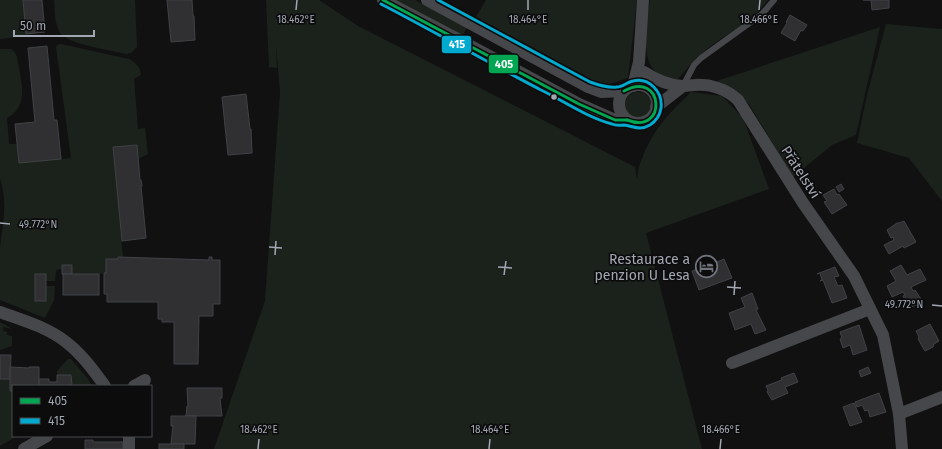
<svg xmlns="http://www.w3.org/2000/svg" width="942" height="449" viewBox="0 0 942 449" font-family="'Fira Sans',sans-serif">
  <rect width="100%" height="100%" fill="#111112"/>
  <g fill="#1b221c">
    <path d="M0 0H23L26 36 0 39Z"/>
    <path d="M54 0H135L137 47 131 53 127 54C113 51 69 44 61 34 54 24 55 11 54 0Z"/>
    <path d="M266 0H319L358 26 635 167 637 179C638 174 638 169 640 164 651 132 667 115 691 92L722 96 743 118 769 189 646 233 702 449H214L265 301 280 92 276 45 277 68 269 67Z"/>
    <path d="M394 0H415L467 27 463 35Z"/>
    <path d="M486 0H637L628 78 603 86 476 17Z"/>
    <path d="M650 0H768C749 25 726 33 703 52 694 60 686 69 678 79 635 81 646 27 650 0Z"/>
    <path d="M886 24 942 29V201L909 158 857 143 867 95Z"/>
    <path d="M880 27 856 135 832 145 793 177 749 104C739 95 729 86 717 81Z"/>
    <path d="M61 44 129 59C137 64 140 67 141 75L134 79 138 129 145 128 148 154 138 159 136 145 113 147 123 257H118V259H107L106 273 99 274H72L71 265H62V269L56 270 55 281H46V274H35V301H46V286H55L54 300 45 318 0 300C0 283 0 265 0 248 3 221 8 205 0 178V49H11L15 52 17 57C20 79 31 105 7 118L9 144H17L19 163 71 158 56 47 57 45Z"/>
    <circle cx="638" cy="105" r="13"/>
    <path d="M0 322 12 329 3 327V331L7 332V335L12 336V346L0 350Z"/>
    <path d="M68 359H71L88 379 92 386H70L72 384 71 375H57V371Z"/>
    <path d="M0 377 10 379 13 391V436H17L0 446Z"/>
  </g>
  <g fill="#303032" stroke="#404246">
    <path d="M23 0H42L45 32 26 34Z"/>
    <path d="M167 0H192L193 16H194L195 40 171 42Z"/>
    <path d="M863 0H889V8L872 10 871 0Z"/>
    <path d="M790 15 807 25 803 31 801 30 795 41 781 33 787 23 786 22Z"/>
    <path d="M47 46 54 120H57L61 159 19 163 15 124 35 122 28 48Z"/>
    <path d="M246 94 250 129H251L252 153 228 155 222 97Z"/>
    <path d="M137 145 140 180H141L142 186H141L146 238 122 241 113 147Z"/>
    <path d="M841 184 844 189 839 192 836 187Z"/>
    <path d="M834 189 837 195 839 194 847 205 832 214 824 202 827 201 823 195Z"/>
    <path d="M904 221 916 242 904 248 903 246 889 254 884 245 894 240 893 237 891 238 887 230 897 223H899Z"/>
    <path d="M118 257 209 260V257H212V260H220V304H213V316H199L198 364H174V322H162V319H158V302H107V294H104V273H106V259H118Z"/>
    <path d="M724 259 732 278 699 290 692 271 702 267 700 264 705 262 711 260 712 264Z"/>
    <rect x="62" y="265" width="10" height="9"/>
    <path d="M901 265 907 275 920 269 926 280 911 287 913 291 915 290 923 302 909 308 903 296 905 295 903 292 892 297 887 286 896 281 890 271Z"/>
    <path d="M835 267 839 276 834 277 838 286 842 285 847 298 832 303 823 280 820 281 822 280 820 273 817 274Z"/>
    <rect x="35" y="274" width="11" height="27"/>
    <rect x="63" y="274" width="36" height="21"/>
    <path d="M752 293 758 309 756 310 766 330 755 334 751 324 735 330 729 313 745 307 741 298Z"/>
    <path d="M930 324 939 341 934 344 933 347 925 351 918 339 919 337 916 331Z"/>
    <path d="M859 325 867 350 853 355 850 345 843 348 840 339 842 338 840 332Z"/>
    <path d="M0 355H11L10 379H0Z"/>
    <path d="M10 367 29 368V367H39V386H13V391H10Z"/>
    <path d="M868 367 871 373 861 377 859 371Z"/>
    <path d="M794 373 798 382 785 387 788 393 772 400 767 392 768 390 766 386 782 380 781 378Z"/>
    <path d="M57 375H71L72 384 70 385V386H39V379H49V382H57Z"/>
    <path d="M187 388H222V398H220L222 416H186L187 406H188Z"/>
    <path d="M879 393 886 412 870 417 868 410 865 411 862 405 857 407 855 402Z"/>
    <path d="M854 403 862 422 850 426 843 407Z"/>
    <path d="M171 416H196L195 444H171L173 426H171Z"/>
    <path d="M85 440H93V442H123V449H85Z"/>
    <rect x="159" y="444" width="25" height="5"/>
  </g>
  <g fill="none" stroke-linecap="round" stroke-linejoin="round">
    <path stroke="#46474a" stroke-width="6" d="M683 86 694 65 701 58 762 14 774 0"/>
    <g stroke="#46474a" stroke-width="12">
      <path d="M383 0 456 38 579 104 615 120 622 121 627 120"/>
      <path d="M427 0 588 87 601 92 624 91"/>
      <path d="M644 72C656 80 668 85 682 86 686 86 690 85 695 85 710 84 726 89 738 100L803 203 854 276 883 335 899 414 902 449"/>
      <circle cx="638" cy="104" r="19"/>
      <path d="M633 86 639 62 643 0"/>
      <path d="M656 107 683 86"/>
      <path d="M0 312C22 320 47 327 66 342 82 354 93 370 105 386"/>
      <path d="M732 363 870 309"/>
      <path d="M134 386 145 380"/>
      <path d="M899 414 942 397"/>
      <path d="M129 436V449"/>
      <path d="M24 449 47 436"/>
    </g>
    <defs>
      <g id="bus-1">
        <path d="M383 0 579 104 615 120H627"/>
        <path d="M624 91C664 69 668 136 627 120"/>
      </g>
      <path id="bus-2" d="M381 4C435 32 487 62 541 90 564 101 586 117 612 124 616 126 619 125 624 125 633 126 640 131 650 125 656 121 660 115 661 108 663 92 649 77 633 81 627 82 623 87 617 87 608 88 598 85 590 82L438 0"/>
    </defs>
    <use href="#bus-1" stroke="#0c0c0d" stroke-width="6"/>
    <use href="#bus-2" stroke="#0c0c0d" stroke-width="6"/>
    <use href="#bus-1" stroke="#00a651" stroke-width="3"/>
    <use href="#bus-2" stroke="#00a9ce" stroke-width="3"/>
  </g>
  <path fill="none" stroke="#a2a8b3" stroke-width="1.5" d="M296 10 297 0M528 10V0M759 10 760 0M0 223 10 224M269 247 282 248M275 255 276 241M498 267 512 268M504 275 506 261M727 287 741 288M734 295 735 281M932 305 942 306M258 449 259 439M489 449 490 439M720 449 721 439"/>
  <defs>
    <symbol id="hotel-ring" viewBox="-11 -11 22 22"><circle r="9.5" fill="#0c0c0d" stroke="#6f737b" stroke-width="1.5"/><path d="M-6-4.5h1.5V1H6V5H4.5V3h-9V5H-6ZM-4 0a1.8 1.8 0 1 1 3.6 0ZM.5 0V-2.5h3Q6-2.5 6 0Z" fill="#6f737b"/></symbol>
  </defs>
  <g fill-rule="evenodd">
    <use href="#hotel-ring" x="694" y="254" width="25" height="25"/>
  </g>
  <circle fill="#a2a8b3" stroke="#0c0c0d" stroke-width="1.5" cx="554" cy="97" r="3.5"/>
  <g text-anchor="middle" stroke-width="3.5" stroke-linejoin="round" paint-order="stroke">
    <g font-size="14" fill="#a2a8b3" stroke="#0c0c0d">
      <text transform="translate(801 172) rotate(57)" y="5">Přátelství</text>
    </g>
    <g font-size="14" fill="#a2a8b3" stroke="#0c0c0d" text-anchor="end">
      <text x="690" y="264">Restaurace a<tspan x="690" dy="16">penzion U Lesa</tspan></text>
    </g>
  </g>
  <g font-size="10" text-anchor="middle" fill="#a2a8b3" stroke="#0c0c0d" stroke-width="3.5" stroke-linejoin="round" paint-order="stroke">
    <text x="296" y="23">18.462°E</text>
    <text x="528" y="23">18.464°E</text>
    <text x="759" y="23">18.466°E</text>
    <text x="38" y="228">49.772°N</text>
    <text x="904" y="308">49.772°N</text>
    <text x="259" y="433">18.462°E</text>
    <text x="490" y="433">18.464°E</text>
    <text x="721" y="433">18.466°E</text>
  </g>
  <g stroke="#0c0c0d" stroke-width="1.5">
    <rect x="441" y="35" width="31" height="19" rx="4" fill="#00a9ce"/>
    <rect x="488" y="54" width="31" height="20" rx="4" fill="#00a651"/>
  </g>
  <g font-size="11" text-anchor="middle" font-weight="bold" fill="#fff">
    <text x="457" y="48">415</text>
    <text x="504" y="68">405</text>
  </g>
  <rect x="12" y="385" width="140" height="52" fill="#0c0c0d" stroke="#484a4f"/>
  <rect x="20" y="398" width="20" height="6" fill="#00a651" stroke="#484a4f"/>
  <text x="48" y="405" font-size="12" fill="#a2a8b3">405</text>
  <rect x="20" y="418" width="20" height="6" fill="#00a9ce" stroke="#484a4f"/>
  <text x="48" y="425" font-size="12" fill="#a2a8b3">415</text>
  <path d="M14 30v6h80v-6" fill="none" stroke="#a2a8b3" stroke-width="2"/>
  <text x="20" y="30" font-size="12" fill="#a2a8b3" stroke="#0c0c0d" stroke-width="3" paint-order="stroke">50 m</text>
</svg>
